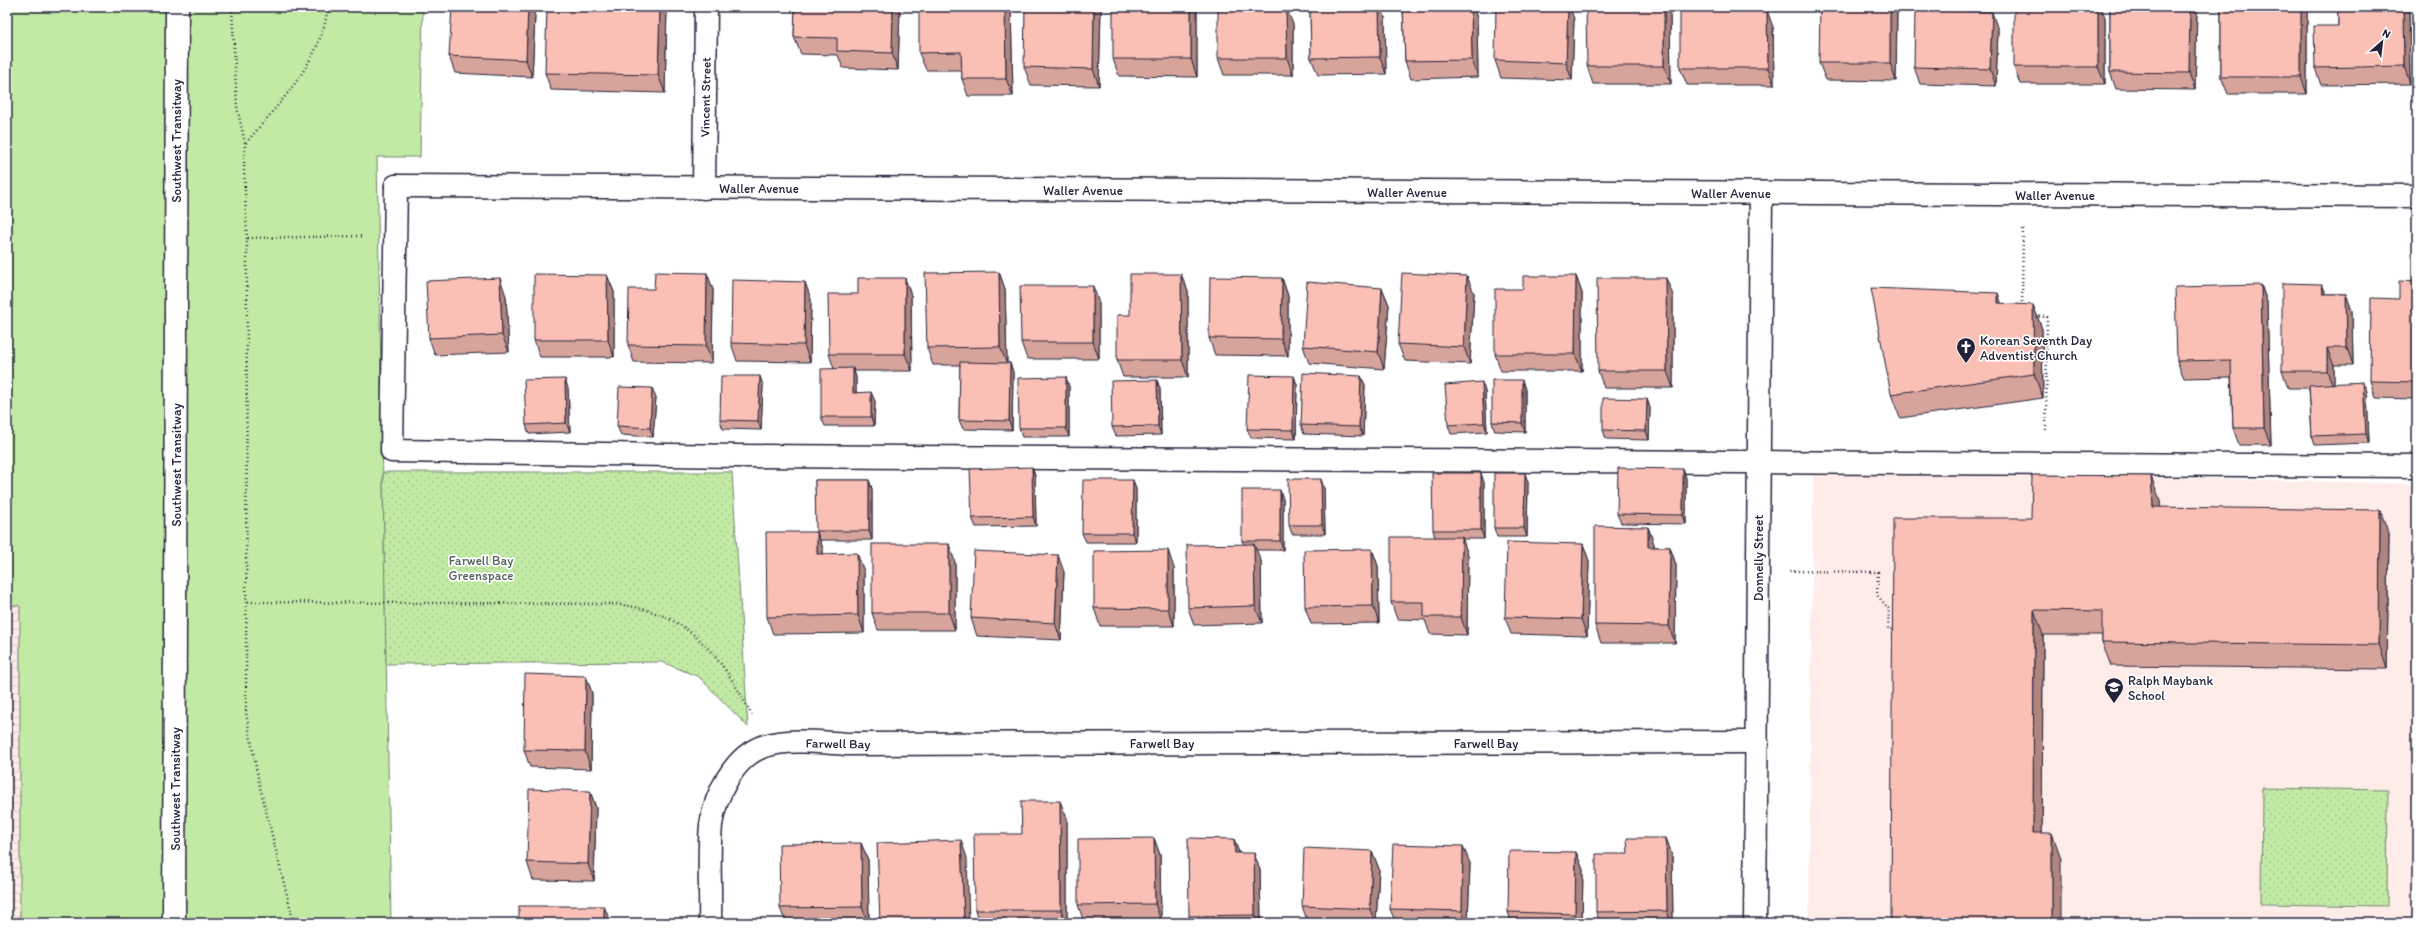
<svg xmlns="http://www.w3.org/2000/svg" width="2424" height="930" viewBox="0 0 2424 930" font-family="Itim,sans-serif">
  <defs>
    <pattern id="industrial-grid" width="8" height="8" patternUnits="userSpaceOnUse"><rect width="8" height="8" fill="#feece9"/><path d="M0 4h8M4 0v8" fill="none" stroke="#d9cac9"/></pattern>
    <pattern id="park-dots" width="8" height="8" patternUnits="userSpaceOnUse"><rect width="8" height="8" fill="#c2eaa5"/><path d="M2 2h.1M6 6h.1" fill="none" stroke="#a6c88f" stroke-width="1.8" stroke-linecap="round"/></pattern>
  </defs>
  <rect width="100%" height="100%" fill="#fff"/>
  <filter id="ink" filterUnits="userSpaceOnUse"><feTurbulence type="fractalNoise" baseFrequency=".025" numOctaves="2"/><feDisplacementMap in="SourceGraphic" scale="8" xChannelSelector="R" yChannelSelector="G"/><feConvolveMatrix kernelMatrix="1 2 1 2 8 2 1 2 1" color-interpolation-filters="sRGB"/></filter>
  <g filter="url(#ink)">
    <path fill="#feece9" d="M1813 468 2417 484V923H1809Z"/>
    <rect fill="url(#industrial-grid)" x="7" y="605" width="13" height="318"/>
    <path fill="#c2eaa5" stroke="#728670" d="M7 7H423L420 157H377L391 923H20V606L7 605Z"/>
    <g fill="url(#park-dots)" stroke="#728670">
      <path d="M383 472H732L748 727 699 677 662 662 386 664Z"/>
      <path d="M2262 788 2388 790 2387 906 2261 904Z"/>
    </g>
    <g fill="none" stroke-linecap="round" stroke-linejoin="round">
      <defs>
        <g id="service">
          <path d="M396 186 392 451 737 456 2417 466"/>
          <path d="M174 923 177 7"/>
        </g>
        <g id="minor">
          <path d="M396 186 2417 196"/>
          <path d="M704 188 706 7"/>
          <path d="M710 923C711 891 708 857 711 825 715 796 734 755 765 746 789 738 825 743 850 744L1757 742"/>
          <path d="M1755 923 1761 193"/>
        </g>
      </defs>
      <use href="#service" stroke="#22223b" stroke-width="25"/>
      <use href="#minor" stroke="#22223b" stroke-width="25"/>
      <g stroke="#22223b" stroke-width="2.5" stroke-dasharray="1 3" stroke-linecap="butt">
        <path d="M232 7 237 107 245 143 244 169 247 238 246 713 259 783 294 923"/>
        <path d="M246 143C280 102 321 62 328 7"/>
        <path d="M248 238 363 236"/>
        <path d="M2022 306 2023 227"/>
        <path d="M2035 316 2047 317 2046 431"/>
        <path d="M1790 571 1878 572 1877 595 1889 609 1888 629 1896 630"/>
        <path d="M248 602 614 604C688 611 719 653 752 715"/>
      </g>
      <use href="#service" stroke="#fff" stroke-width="22"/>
      <use href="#minor" stroke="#fff" stroke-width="22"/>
    </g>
    <g fill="#d7a49c" stroke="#22223b">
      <path d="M667 7 665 93 551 90 545 73Z"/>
      <path d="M795 7H900L898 70 843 68 838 55 801 54 794 37Z"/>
      <path d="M1011 7 1013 96H968L962 79V70H926L919 53Z"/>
      <path d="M1101 7 1099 86 1031 85 1024 67Z"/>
      <path d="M1197 7V77L1119 76 1113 59Z"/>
      <path d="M1310 7H1381L1385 17 1386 74 1318 75 1311 58Z"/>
      <path d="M1403 7H1473L1477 18 1478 77 1411 79 1405 61Z"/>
      <path d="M1897 7 1896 81 1826 80 1819 63Z"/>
      <path d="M2110 7H2196L2197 10 2195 90 2116 89 2110 72Z"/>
      <path d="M2221 7H2307V94H2228L2221 77Z"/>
      <path d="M2338 7H2409L2410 84 2321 85 2315 68 2338 26Z"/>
      <path d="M1670 15 1671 84H1593L1587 66Z"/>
      <path d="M535 16 532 77 455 73 449 56Z"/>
      <path d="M2105 17V84H2020L2014 67Z"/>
      <path d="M1574 19 1572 80 1501 78 1495 60Z"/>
      <path d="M1293 24V75H1224L1218 58Z"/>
      <path d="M1773 27 1774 85H1687L1680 68Z"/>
      <path d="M1998 30 1996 86 1920 84 1914 67Z"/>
      <path d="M999 272 1005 289 1007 363H1010L1013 372 1012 430 963 429 959 420 960 365H933L927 348Z"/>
      <path d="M707 273 713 290 712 363 634 362 628 345 654 289Z"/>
      <path d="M1181 274 1188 291V377H1123L1117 360 1130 315Z"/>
      <path d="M607 275 614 292V357H540L534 340Z"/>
      <path d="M1576 276 1582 293V371H1501L1495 354 1523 289Z"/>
      <path d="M1282 278 1288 296V356L1215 355 1209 338Z"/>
      <path d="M2417 282V399L2376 398 2370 381Z"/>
      <path d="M2322 284 2326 294H2346L2352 311 2353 365H2334V384L2367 391 2369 443 2315 445 2312 436 2309 388H2288L2282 371Z"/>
      <path d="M2261 285 2267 302 2271 445H2239L2233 428 2231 377 2184 378 2177 361Z"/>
      <path d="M1382 288 1389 305 1384 369 1309 363 1303 346Z"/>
      <path d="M1474 293 1470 364 1405 361 1398 344Z"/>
      <path d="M1998 293 2001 304 2033 305 2042 329 2043 398 1900 418 1891 394Z"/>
      <path d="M911 295 912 371H854L856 377V392L875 401 874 426H825L821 417 834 369 829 354Z"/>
      <path d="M1673 295V388H1604L1598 371Z"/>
      <path d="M506 296 509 352 435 355 429 338Z"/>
      <path d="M811 299 810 362 737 361 731 343Z"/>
      <path d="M1099 303V359H1027L1021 342Z"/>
      <path d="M1294 376 1297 385 1296 439 1251 438 1247 429Z"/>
      <path d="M1361 376 1365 385 1363 436 1304 434 1301 425Z"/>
      <path d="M1157 380 1160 389 1161 435 1116 436 1112 427Z"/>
      <path d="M763 385 761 430 723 429 720 420Z"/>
      <path d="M1069 386V437H1022L1019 428Z"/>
      <path d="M568 388 570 432 529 434 526 425Z"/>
      <path d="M1525 389V432L1495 431 1492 422Z"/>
      <path d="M1485 391 1487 432 1451 434 1448 425Z"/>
      <path d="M656 397 653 437 621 435 617 426Z"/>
      <path d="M1647 399 1650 408 1649 440 1606 439 1603 430Z"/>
      <path d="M1032 467 1035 476 1036 526 976 527 972 518Z"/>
      <path d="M1683 469 1686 478V524L1621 523 1617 514Z"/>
      <path d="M815 480H869L872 489V540H820L823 549V554L864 571V633L773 634 767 617 817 532Z"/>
      <path d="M1133 480 1136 489V542H1086L1082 533Z"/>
      <path d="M1484 482V539H1462L1468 555 1467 635 1430 634 1425 620 1397 619 1391 602 1435 537 1433 530Z"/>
      <path d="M1528 482 1527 537H1497L1494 528Z"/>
      <path d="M1324 488 1325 534H1292L1289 525Z"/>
      <path d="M1283 499V550H1256L1261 561 1262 623 1194 625 1188 608 1244 544 1242 541Z"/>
      <path d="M2160 500V508L2389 534 2387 669 2111 666 2102 642V635H2043L2042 833 2061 858 1891 923 2031 518Z"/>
      <path d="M1648 527 1654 544V547H1670L1676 565 1675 643H1601L1595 625Z"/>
      <path d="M1583 544 1589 561 1587 636 1511 634 1505 617Z"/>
      <path d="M1372 549 1378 566 1379 623 1311 624 1305 607Z"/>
      <path d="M955 562V630H878L872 613Z"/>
      <path d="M1174 568V626H1100L1094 608Z"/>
      <path d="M1064 572 1061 640 977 636 971 618Z"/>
      <path d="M586 676 592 693 591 769 530 767 524 750Z"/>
      <path d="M590 791 596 808 594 881 533 880 527 862Z"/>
      <path d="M1067 818V923H979L975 910 1022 834Z"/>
      <path d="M1154 838 1160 855 1161 921 1084 922 1078 905Z"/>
      <path d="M1666 838 1672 855 1673 923H1600L1596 912 1628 854Z"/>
      <path d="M1234 839 1239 853 1260 870 1261 923H1191L1189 916Z"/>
      <path d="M861 843 868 860 869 923H786L780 908Z"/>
      <path d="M1372 851 1379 869 1376 923H1308L1302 906Z"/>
      <path d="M1576 852 1583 870 1582 923H1512L1508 912Z"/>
      <path d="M1470 863 1468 923H1396L1390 909Z"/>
    </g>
    <g fill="#af867f" stroke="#22223b">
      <path d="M528 7H532L535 16 532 77 526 60Z"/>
      <path d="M660 7H667L665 93 658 75Z"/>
      <path d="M893 7H900L898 70 892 53Z"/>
      <path d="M1005 7H1011L1013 96 1006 79Z"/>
      <path d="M1094 7H1101L1099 86 1093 69Z"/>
      <path d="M1191 7H1197V77L1191 59Z"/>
      <path d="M1286 7 1293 24V75L1287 58Z"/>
      <path d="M1379 7H1381L1385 17 1386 74 1380 57Z"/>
      <path d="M1471 7H1473L1477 18 1478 77 1472 60Z"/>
      <path d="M1568 7H1570L1574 19 1572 80 1566 63Z"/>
      <path d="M1664 7H1668L1670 15 1671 84 1664 66Z"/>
      <path d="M1890 7H1897L1896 81 1890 63Z"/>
      <path d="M2098 7H2101L2105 17V84L2098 67Z"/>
      <path d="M2190 7H2196L2197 10 2195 90 2189 73Z"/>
      <path d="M2301 7H2307V94L2301 77Z"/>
      <path d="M2403 7H2409L2410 84 2404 66Z"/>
      <path d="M1767 10 1773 27 1774 85 1768 68Z"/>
      <path d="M1992 12 1998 30 1996 86 1990 69Z"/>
      <path d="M999 272 1005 289 1007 364 1000 347Z"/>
      <path d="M707 273 713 290 712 363 706 346Z"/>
      <path d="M1181 274 1188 291V377L1182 360Z"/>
      <path d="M607 275 614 292V357L608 340Z"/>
      <path d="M1467 276 1474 293 1470 364 1464 347Z"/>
      <path d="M1576 276 1582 293V371L1575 354Z"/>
      <path d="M500 278 506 296 509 352 502 335Z"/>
      <path d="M905 278 911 295 912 371 905 354Z"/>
      <path d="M1282 278 1288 296V356L1281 339Z"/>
      <path d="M1666 278 1673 295V388L1667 371Z"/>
      <path d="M805 282 811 299 810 362 804 345Z"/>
      <path d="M2322 284 2329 301 2323 294Z"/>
      <path d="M2261 285 2267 302 2271 445 2264 428Z"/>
      <path d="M1093 286 1099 303V359L1093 342Z"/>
      <path d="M1382 288 1389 305 1384 369 1378 352Z"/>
      <path d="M1998 293 2006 317 1998 303Z"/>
      <path d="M2346 294 2352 311 2353 365 2347 348Z"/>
      <path d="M2033 305 2042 329 2043 398 2034 374Z"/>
      <path d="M2327 348 2334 365V388L2327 371Z"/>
      <path d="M1010 363 1013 372 1012 430 1009 421Z"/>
      <path d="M853 368 856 377V402L853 393Z"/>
      <path d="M760 376 763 385 761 430 758 421Z"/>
      <path d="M1294 376 1297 385 1296 439 1293 430Z"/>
      <path d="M1361 376 1365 385 1363 436 1359 427Z"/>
      <path d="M1066 377 1069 386V437L1066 428Z"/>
      <path d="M565 379 568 388 570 432 566 423Z"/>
      <path d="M1157 380 1160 389 1161 435 1158 426Z"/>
      <path d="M1522 380 1525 389V432L1522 423Z"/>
      <path d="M1482 382 1485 391 1487 432 1484 423Z"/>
      <path d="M2363 382 2367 391 2369 443 2366 434Z"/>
      <path d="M652 388 656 397 653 437 650 428Z"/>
      <path d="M871 392 875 401 874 426 871 417Z"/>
      <path d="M1647 399 1650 408 1649 440 1646 431Z"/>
      <path d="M1032 467 1035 476 1036 526 1033 517Z"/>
      <path d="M1683 469 1686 478V524L1683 515Z"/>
      <path d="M1481 473 1484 482V539L1481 530Z"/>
      <path d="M1525 473 1528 482 1527 537 1524 528Z"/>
      <path d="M2151 476 2160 500 2162 532 2153 507Z"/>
      <path d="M1321 479 1324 488 1325 534 1322 525Z"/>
      <path d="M869 480 872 489V540L869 531Z"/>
      <path d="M1133 480 1136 489V542L1132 533Z"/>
      <path d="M1280 490 1283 499V550L1280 541Z"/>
      <path d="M2380 510 2389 534 2387 669 2379 645Z"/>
      <path d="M1648 527 1654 544V564L1648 547Z"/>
      <path d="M817 532 823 549V571L817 554Z"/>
      <path d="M1462 537 1468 555 1467 635 1461 617Z"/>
      <path d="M949 544 955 562V630L949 613Z"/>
      <path d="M1254 544 1261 561 1262 623 1255 606Z"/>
      <path d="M1583 544 1589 561 1587 636 1581 619Z"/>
      <path d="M1670 547 1676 565 1675 643 1669 626Z"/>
      <path d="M1372 549 1378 566 1379 623 1373 606Z"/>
      <path d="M1168 550 1174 568V626L1168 609Z"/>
      <path d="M857 553 864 571V633L858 615Z"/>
      <path d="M1058 555 1064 572 1061 640 1055 623Z"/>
      <path d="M2034 610 2043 635 2042 857 2033 833Z"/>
      <path d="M586 676 592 693 591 769 585 751Z"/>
      <path d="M590 791 596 808 594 881 588 864Z"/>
      <path d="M1060 801 1067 818V923H1066L1061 910Z"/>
      <path d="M2052 833 2061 858V923H2052Z"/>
      <path d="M1154 838 1160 855 1161 921 1155 904Z"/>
      <path d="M1666 838 1672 855 1673 923H1671L1667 911Z"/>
      <path d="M1234 839 1240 856 1235 853Z"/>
      <path d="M961 840 967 858 969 923H964Z"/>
      <path d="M861 843 868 860 869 923H868L862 907Z"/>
      <path d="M1463 846 1470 863 1468 923H1466L1462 911Z"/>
      <path d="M1372 851 1379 869 1376 923H1375L1370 909Z"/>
      <path d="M1576 852 1583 870 1582 923H1579L1575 914Z"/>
      <path d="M1254 853 1260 870 1261 923H1258L1255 915Z"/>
      <path d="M604 906 611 923H604Z"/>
    </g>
    <g fill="#fabfb5" stroke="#22223b">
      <path d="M452 7H528L526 60 449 56Z"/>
      <path d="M547 7H660L658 75 545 73Z"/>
      <path d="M795 7H893L892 53 837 51V38L794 37Z"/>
      <path d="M919 7H1005L1006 79H962L961 52 919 53Z"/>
      <path d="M1025 7H1094L1093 69 1024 67Z"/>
      <rect x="1113" y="7" width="78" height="52"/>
      <path d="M1218 7H1286L1287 58H1218Z"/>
      <path d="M1310 7H1379L1380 57 1311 58Z"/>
      <path d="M1403 7H1471L1472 60 1405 61Z"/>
      <path d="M1496 7H1568L1566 63 1495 60Z"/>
      <path d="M1586 7H1664V66H1587Z"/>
      <path d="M1820 7H1890V63H1819Z"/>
      <rect x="2014" y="7" width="84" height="60"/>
      <path d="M2110 7H2190L2189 73 2110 72Z"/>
      <rect x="2221" y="7" width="80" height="70"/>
      <path d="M2338 7H2403L2404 66 2315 68 2314 26H2338Z"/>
      <path d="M1767 10 1768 68H1680V11Z"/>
      <path d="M1915 10 1992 12 1990 69 1914 67Z"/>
      <path d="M655 272 707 273 706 346 628 345 629 289H654Z"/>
      <path d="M999 272 1000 347 927 348 925 273Z"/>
      <path d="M1402 273 1467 276 1464 347 1398 344Z"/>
      <path d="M534 274 607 275 608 340H534Z"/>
      <path d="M1130 274H1181L1182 360H1117V315H1130Z"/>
      <path d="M1523 276H1576L1575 354H1495V289H1523Z"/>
      <path d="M1210 277 1282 278 1281 339 1209 338Z"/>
      <path d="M500 278 502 335 429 338 426 281Z"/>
      <path d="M858 278H905V354H829L828 294H858Z"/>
      <path d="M1597 278H1666L1667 371H1598Z"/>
      <path d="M732 280 805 282 804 345 731 343Z"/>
      <path d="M2399 281 2417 282V382L2370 381 2371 298 2399 299Z"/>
      <path d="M1307 282 1382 288 1378 352 1303 346Z"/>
      <path d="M2282 283 2322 284 2323 294H2346L2347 348H2327V371H2282Z"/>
      <path d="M2261 285 2264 428H2233L2231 360 2177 361 2175 287Z"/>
      <path d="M1020 286H1093V342H1021Z"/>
      <path d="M1871 288 1998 293V303L2033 305 2034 374 1891 394Z"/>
      <path d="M960 362 1010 363 1009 421 959 420Z"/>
      <path d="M853 368V393L871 392V417H821V369Z"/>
      <path d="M1303 373 1361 376 1359 427 1301 425Z"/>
      <path d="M1249 375 1294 376 1293 430 1247 429Z"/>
      <path d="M721 376H760L758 421 720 420Z"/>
      <path d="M1066 377V428H1019L1018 378Z"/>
      <path d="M565 379 566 423 526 425 524 380Z"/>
      <path d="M1157 380 1158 426 1112 427 1111 381Z"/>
      <path d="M1492 380H1522V423L1492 422Z"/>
      <path d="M1482 382 1484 423 1448 425 1445 385Z"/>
      <path d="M2363 382 2366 434 2312 436 2309 385Z"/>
      <path d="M619 387 652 388 650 428 617 426Z"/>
      <path d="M1603 398 1647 399 1646 431 1603 430Z"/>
      <path d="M1032 467 1033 517 972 518 970 469Z"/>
      <path d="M1618 468 1683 469V515L1617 514Z"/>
      <path d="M1432 473H1481V530H1433Z"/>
      <path d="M1494 473H1525L1524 528H1494Z"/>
      <path d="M2032 475 2151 476 2153 507 2380 510 2379 645 2102 642V611L2034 610 2033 833H2052V923H1891L1893 518H2031Z"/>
      <path d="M1288 479H1321L1322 525H1289Z"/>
      <path d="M815 480H869V531H816Z"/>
      <path d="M1083 480H1133L1132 533H1082Z"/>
      <rect x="1242" y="490" width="38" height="51"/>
      <path d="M1595 526 1648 527V547H1670L1669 626 1595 625Z"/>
      <path d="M766 532H817V554L857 553 858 615 767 617Z"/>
      <path d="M1391 537H1462L1461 617H1424V602H1391Z"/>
      <path d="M1507 542 1583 544 1581 619 1505 617Z"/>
      <rect x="872" y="544" width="77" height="69"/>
      <path d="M1254 544 1255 606 1188 608 1187 545Z"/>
      <path d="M1372 549 1373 606 1305 607 1304 550Z"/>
      <path d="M1168 550V609L1094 608V551Z"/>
      <path d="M974 551 1058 555 1055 623 971 618Z"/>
      <path d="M525 674 586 676 585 751 524 750Z"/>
      <path d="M529 789 590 791 588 864 527 862Z"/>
      <path d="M1021 801H1060L1061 910H975L974 834H1022Z"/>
      <path d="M1154 838 1155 904 1078 905V839Z"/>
      <path d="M1188 838 1234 839 1235 853H1254L1255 915 1189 916Z"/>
      <path d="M1627 838H1666L1667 911 1596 912V854H1628Z"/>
      <path d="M961 840 964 923H880L877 843Z"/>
      <path d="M861 843 862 907 780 908 779 844Z"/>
      <path d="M1393 844 1463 846 1462 911 1390 909Z"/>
      <path d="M1304 848 1372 851 1370 909 1302 906Z"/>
      <path d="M1509 851 1576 852 1575 914 1508 912Z"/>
      <rect x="519" y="906" width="85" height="17"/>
    </g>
  </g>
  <defs>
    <symbol id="church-pin" viewBox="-11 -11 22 30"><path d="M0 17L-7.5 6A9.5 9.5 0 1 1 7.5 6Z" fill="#22223b" stroke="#fff"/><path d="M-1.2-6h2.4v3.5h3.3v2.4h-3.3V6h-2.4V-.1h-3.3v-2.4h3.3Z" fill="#fff"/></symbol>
    <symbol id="school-pin" viewBox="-11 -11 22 30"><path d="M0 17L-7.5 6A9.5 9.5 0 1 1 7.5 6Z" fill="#22223b" stroke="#fff"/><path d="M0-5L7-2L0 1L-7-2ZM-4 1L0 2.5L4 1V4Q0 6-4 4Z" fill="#fff"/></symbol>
  </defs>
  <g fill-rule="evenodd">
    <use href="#church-pin" x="1955" y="336" width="22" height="30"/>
    <use href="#school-pin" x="2103" y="676" width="22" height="30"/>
  </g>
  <g text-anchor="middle" stroke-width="3.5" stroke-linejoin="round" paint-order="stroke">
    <g font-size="13" fill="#22223b" stroke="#fff">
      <text transform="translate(705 97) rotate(-89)" y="5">Vincent Street</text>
      <text transform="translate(176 141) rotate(-90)" y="5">Southwest Transitway</text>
      <text x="759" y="193">Waller Avenue</text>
      <text x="1083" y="195">Waller Avenue</text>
      <text x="1407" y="197">Waller Avenue</text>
      <text x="1731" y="198">Waller Avenue</text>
      <text x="2055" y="200">Waller Avenue</text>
      <text transform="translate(176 465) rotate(-90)" y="5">Southwest Transitway</text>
      <text transform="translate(1758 558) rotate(-90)" y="5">Donnelly Street</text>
      <text transform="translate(838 743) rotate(1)" y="5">Farwell Bay</text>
      <text x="1162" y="748">Farwell Bay</text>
      <text x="1486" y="748">Farwell Bay</text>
      <text transform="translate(175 789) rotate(-90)" y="5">Southwest Transitway</text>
    </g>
    <g font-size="13" fill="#22223b" stroke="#fff" text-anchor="start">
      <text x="1980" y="345">Korean Seventh Day<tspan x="1980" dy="15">Adventist Church</tspan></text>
      <text x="2128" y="685">Ralph Maybank<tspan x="2128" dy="15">School</tspan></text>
    </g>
    <g font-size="13" fill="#525e5b" stroke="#fff">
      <text x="481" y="565">Farwell Bay<tspan x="481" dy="15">Greenspace</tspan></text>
    </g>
  </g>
  <rect width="2424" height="930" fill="none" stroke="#fff" stroke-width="24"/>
  <rect x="12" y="12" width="2400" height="906" fill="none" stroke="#22223b" stroke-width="1.5" filter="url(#ink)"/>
  <g transform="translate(2382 42) rotate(28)" stroke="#ffffff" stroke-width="3" paint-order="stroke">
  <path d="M0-3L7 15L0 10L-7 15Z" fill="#22223b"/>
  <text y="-6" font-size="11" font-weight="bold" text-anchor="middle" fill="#22223b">N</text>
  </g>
</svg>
